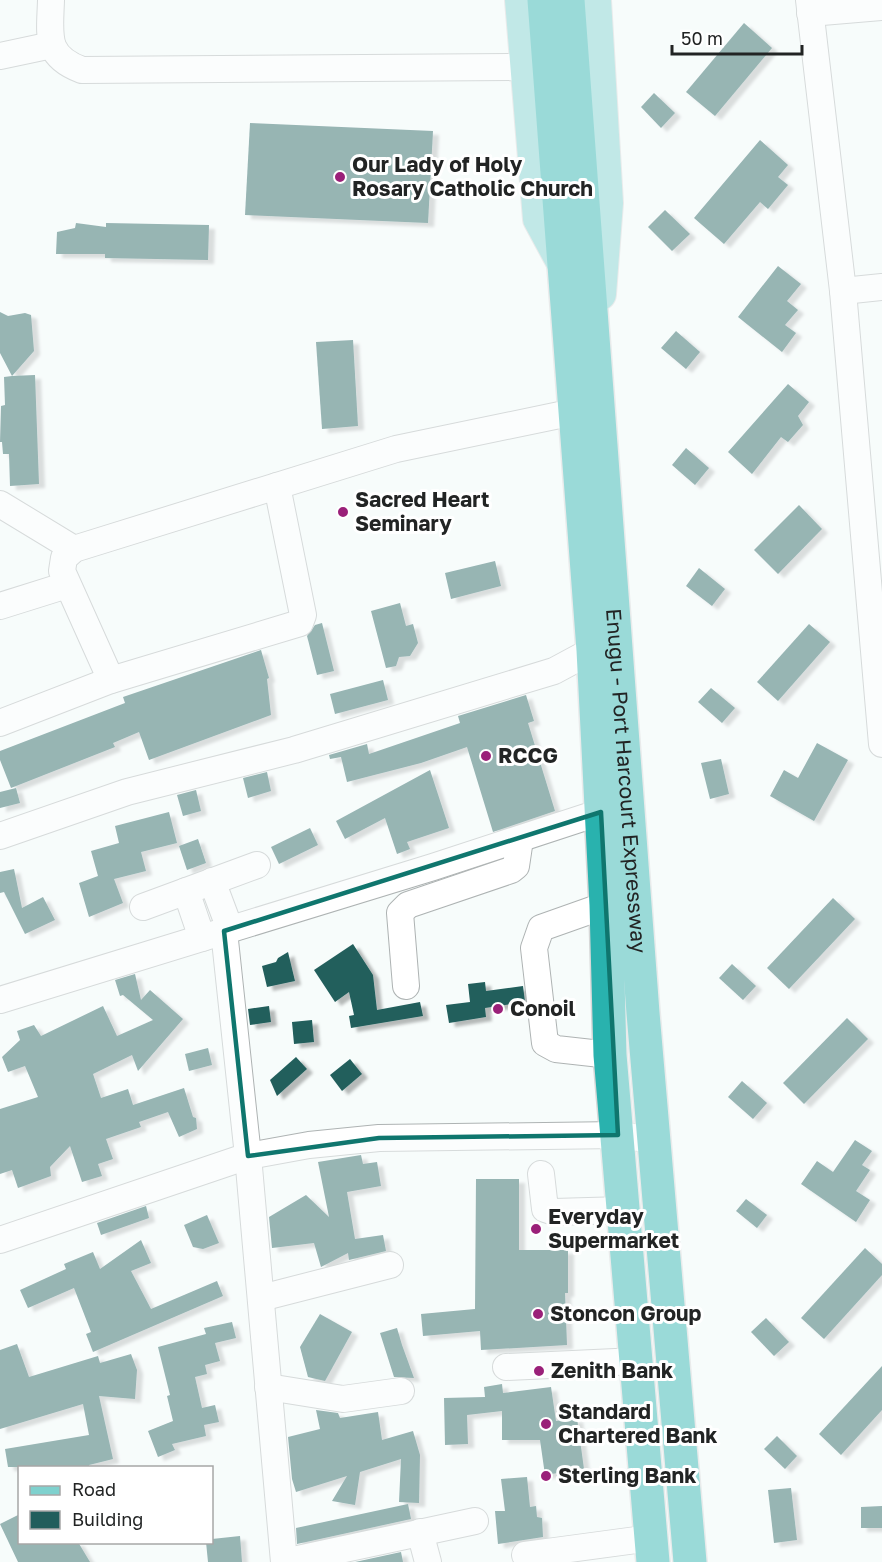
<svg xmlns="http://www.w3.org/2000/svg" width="882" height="1562" viewBox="0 0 882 1562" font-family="'Golos Text',sans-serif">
  <defs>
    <filter id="shadow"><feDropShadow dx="6" dy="4" stdDeviation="1.5" flood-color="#0004"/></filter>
  </defs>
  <rect width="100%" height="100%" fill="#f7fcfb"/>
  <g fill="#225e5c" filter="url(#shadow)">
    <path d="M744 23 772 48 715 116 686 92Z"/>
    <path d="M654 93 675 113 661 128 641 107Z"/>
    <path d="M250 123 433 131 428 223 245 215Z"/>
    <path d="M760 140 788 165 778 177 788 185 768 209 760 202 724 244 694 218Z"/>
    <path d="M665 210 690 234 672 251 648 227Z"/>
    <path d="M76 223 106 227V223L209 225 208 260 105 258V254H56L57 232 75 228Z"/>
    <path d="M778 266 801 284 787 301 798 310 785 325 796 333 782 352 738 317Z"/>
    <path d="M0 312 8 316 25 313 31 315 34 351 12 376 35 375 39 484 10 486 9 454H3L2 442H0L1 406 5 405 4 377 12 376 0 353Z"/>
    <path d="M676 331 700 352 686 369 661 348Z"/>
    <path d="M353 340 358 426 322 429 316 342Z"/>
    <path d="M788 384 809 402 798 416 803 425 788 442 781 437 752 474 728 452Z"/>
    <path d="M686 448 709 468 695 485 672 465Z"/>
    <path d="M799 505 822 529 778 574 754 550Z"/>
    <path d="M495 561 501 586 451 599 445 573Z"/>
    <path d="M699 568 725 589 712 606 686 586Z"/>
    <path d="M400 603 406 626 413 624 418 643 410 656 399 657 396 666 386 668 371 611Z"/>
    <path d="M322 623 334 671 317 675 307 636 315 625Z"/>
    <path d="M809 624 830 642 778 701 757 682Z"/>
    <path d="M261 650 269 678 267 679 271 715 149 760 139 732 113 743 115 747 11 788 0 760V751L125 703 123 697Z"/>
    <path d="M383 680 388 700 335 714 330 694Z"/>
    <path d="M711 688 735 708 722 723 698 702Z"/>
    <path d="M526 695 534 721 528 723 555 811 493 832 467 747 421 763 347 782 341 757 330 759 329 755 367 744 369 754 460 723 458 716Z"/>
    <path d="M817 743 848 760 814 821 770 796 784 770 798 778Z"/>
    <path d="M721 759 729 794 710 799 701 763Z"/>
    <path d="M430 770 449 828 407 842 410 849 397 854 385 818 345 839 336 821Z"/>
    <path d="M267 772 271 791 248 798 243 778Z"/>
    <path d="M16 788 20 803 0 808V792Z"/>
    <path d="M196 790 201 811 183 816 177 795Z"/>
    <path d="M169 812 177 843 141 852 146 871 114 879 123 903 89 917 79 883 98 876 91 851 119 843 115 826Z"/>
    <path d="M310 828 318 845 279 864 271 847Z"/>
    <path d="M198 839 206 863 187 870 179 846Z"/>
    <path d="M14 869 22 908 43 897 55 920 25 934 4 892 0 893V872Z"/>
    <path d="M833 898 855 919 789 989 767 968Z"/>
    <path d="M353 944 373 975 377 1010 420 1002 423 1016 351 1028 349 1016 354 1015 349 992 335 1002 314 970Z"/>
    <path d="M288 952 295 981 267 987 262 966 276 962 278 958Z"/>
    <path d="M732 964 756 986 743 1000 719 978Z"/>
    <path d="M135 974 141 1000 150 990 183 1019 138 1071 132 1055 93 1074 101 1098 128 1089 133 1105 184 1088 193 1117 196 1118 197 1129 179 1137 168 1112 139 1122 141 1127 106 1139 113 1159 98 1164 102 1176 82 1182 70 1146 50 1167 51 1176 18 1188 12 1170 0 1174V1109L38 1097 25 1066 8 1072 2 1057 20 1040 17 1031 34 1025 41 1036 103 1006 117 1036 153 1020 123 995 120 996 115 980Z"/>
    <path d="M485 982 486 991 523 986 525 1002 485 1008 486 1017 449 1023 446 1005 470 1002 468 984Z"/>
    <path d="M269 1006 271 1022 250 1025 248 1009Z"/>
    <path d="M847 1018 868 1039 804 1104 783 1083Z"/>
    <path d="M312 1020 314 1042 294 1044 292 1022Z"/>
    <path d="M208 1048 212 1065 189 1071 185 1054Z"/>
    <path d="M296 1057 307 1069 277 1096 270 1080Z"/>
    <path d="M350 1059 362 1074 342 1091 330 1075Z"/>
    <path d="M742 1081 767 1103 753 1119 728 1097Z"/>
    <path d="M855 1140 872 1151 862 1165 870 1170 856 1191 870 1200 856 1222 801 1184 817 1161 833 1172Z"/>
    <path d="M361 1155 363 1164 377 1162 381 1186 347 1192 355 1239 383 1235 386 1251 349 1260 348 1253 321 1267 314 1243 272 1248 269 1217 306 1195 329 1217 318 1162Z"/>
    <path d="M476 1179H519V1250H568V1293H565L567 1345 481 1350 480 1331 423 1336 421 1314 475 1309Z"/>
    <path d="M746 1199 767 1215 757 1228 736 1211Z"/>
    <path d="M146 1206 149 1218 101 1235 97 1223Z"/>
    <path d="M207 1215 219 1243 203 1249 193 1247 184 1225Z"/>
    <path d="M141 1240 151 1263 131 1271 151 1309 217 1281 223 1296 93 1352 86 1334 91 1332 74 1288 28 1308 20 1290 66 1269 64 1264 93 1252 100 1269Z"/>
    <path d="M865 1248 882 1264V1275L824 1339 801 1318Z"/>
    <path d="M320 1314 352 1332 325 1381 308 1377 300 1347Z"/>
    <path d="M766 1318 789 1342 774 1356 751 1332Z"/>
    <path d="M232 1322 236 1338 215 1343 220 1361 205 1365 207 1374 195 1377 202 1408 215 1405 219 1422 204 1425 206 1436 172 1444 175 1450 158 1457 148 1431 173 1421 167 1396 170 1395 158 1347 206 1334 204 1328Z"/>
    <path d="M397 1328 402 1345 414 1378 394 1377 380 1333Z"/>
    <path d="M17 1344 29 1377 98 1356 100 1363 131 1354 137 1370 135 1399 99 1396 113 1459 89 1465V1467H8L5 1449 89 1435 83 1404 0 1429V1350Z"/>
    <path d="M882 1366V1410L841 1455 819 1434Z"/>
    <path d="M502 1384 503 1393 551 1387 556 1421 577 1418 584 1469 545 1475 540 1440H502V1411L467 1415 468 1444 445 1445 444 1398 485 1397 484 1387Z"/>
    <path d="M316 1410 338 1413 340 1418 378 1412 382 1440 413 1431 420 1455 419 1503 399 1502 401 1459 360 1472 355 1505 332 1501 347 1476 296 1492 292 1479 288 1437 320 1429Z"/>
    <path d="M777 1436 797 1456 785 1469 764 1449Z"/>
    <path d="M527 1477 530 1507 536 1506 537 1517 542 1518 543 1537 498 1544 495 1511H505L501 1479Z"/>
    <path d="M791 1488 797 1540 774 1543 768 1490Z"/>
    <path d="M408 1504 411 1519 297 1544 296 1528Z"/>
    <path d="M882 1506V1528H861V1507Z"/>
    <path d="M20 1514V1542H78L90 1562H18L0 1524Z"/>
    <path d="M240 1536 242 1562H208L206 1542H212V1539Z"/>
    <path d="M401 1552 403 1562H355Z"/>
  </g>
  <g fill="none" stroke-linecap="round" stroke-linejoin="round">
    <defs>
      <g id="minor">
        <path d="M51 0C50 35 44 56 82 70L527 67"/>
        <path d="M809 0 843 291 882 744"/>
        <path d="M810 13 882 7"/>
        <path d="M0 56 52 45"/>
        <path d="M843 291 882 287"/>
        <path d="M0 504 74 549"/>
        <path d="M0 606 67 585"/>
        <path d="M111 680 62 571 64 558 74 549 396 449 574 412"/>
        <path d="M0 723 111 680 300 623 303 615 277 486"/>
        <path d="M0 836 127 792 294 750 554 671 593 650"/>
        <path d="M212 881 230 929"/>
        <path d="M186 891 202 938"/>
        <path d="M606 905 541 928 534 948 545 1043 556 1049 610 1055"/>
        <path d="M143 907 257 865"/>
        <path d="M224 931 248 1156 284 1562"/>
        <path d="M406 986 400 913 408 905 511 870 516 866 520 839"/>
        <path d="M0 1000 433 867 601 812"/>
        <path d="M541 1174 545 1209 554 1212 623 1210"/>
        <path d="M0 1240 248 1156 309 1145 379 1138 618 1135 654 1140"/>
        <path d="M261 1298 390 1265"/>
        <path d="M506 1367 637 1361"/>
        <path d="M268 1387 343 1399 401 1391"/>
        <path d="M420 1532 428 1562"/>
        <path d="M525 1555 651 1538"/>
        <path d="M284 1562 475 1521"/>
      </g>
      <g id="major">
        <path d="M521 0 539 219 565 267"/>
        <path d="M595 0 607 203 600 294"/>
      </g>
      <g id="highway">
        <path d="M544 0 593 650 606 905 610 1055 653 1562"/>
        <path id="s1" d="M568 0 643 1013 690 1562"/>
      </g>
    </defs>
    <use href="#minor" stroke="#aeb3b3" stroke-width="28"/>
    <use href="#major" stroke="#d7d8d8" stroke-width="34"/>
    <use href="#highway" stroke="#d7d8d8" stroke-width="36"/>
    <use href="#minor" stroke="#fff" stroke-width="26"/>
    <use href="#major" stroke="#7fd1ce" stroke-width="32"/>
    <use href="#highway" stroke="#29b2ae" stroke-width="33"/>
  </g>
  <path d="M0 0H882V1562H0ZM601 812 618 1135 379 1138 248 1156 224 931Z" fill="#f7fcfb" fill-opacity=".55" fill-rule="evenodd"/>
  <path fill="none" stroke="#0f766e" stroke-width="4.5" stroke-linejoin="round" d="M601 812 618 1135 379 1138 248 1156 224 931Z"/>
  <g fill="#9a2079" stroke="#fff" stroke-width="2">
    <circle cx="340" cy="177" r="6"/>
    <circle cx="343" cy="512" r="6"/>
    <circle cx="486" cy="756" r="6"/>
    <circle cx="498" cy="1009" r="6"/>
    <circle cx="536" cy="1229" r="6"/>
    <circle cx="538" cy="1314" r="6"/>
    <circle cx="539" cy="1371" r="6"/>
    <circle cx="546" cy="1424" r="6"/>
    <circle cx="546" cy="1476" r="6"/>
  </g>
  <g text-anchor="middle" stroke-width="6" stroke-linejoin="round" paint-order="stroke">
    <g font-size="21" font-weight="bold" fill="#222424" stroke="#fff" text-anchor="start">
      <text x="352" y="172">Our Lady of Holy<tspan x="352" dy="24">Rosary Catholic Church</tspan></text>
      <text x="355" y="507">Sacred Heart<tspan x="355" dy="24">Seminary</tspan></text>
      <text x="498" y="763">RCCG</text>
      <text x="510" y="1016">Conoil</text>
      <text x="548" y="1224">Everyday<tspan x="548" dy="24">Supermarket</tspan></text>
      <text x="550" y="1321">Stoncon Group</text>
      <text x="551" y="1378">Zenith Bank</text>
      <text x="558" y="1419">Standard<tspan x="558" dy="24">Chartered Bank</tspan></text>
      <text x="558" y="1483">Sterling Bank</text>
    </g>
    <g font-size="21" fill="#222424" stroke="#fff">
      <text dy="7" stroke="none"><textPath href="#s1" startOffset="783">Enugu - Port Harcourt Expressway</textPath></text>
    </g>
  </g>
  <rect x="18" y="1466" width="195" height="78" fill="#ffffff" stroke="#a7a7a7" stroke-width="1.5"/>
  <rect x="30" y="1486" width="30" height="9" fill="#7fd1ce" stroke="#a7a7a7" stroke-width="1.5"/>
  <text x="72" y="1496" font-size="18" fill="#222424">Road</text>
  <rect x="30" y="1511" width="30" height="18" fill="#225e5c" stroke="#a7a7a7" stroke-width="1.5"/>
  <text x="72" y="1526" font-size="18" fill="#222424">Building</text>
  <path d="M672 45v9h130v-9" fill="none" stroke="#222424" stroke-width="3"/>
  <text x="681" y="45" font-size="18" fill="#222424" stroke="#ffffff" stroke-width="4.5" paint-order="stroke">50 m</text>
</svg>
